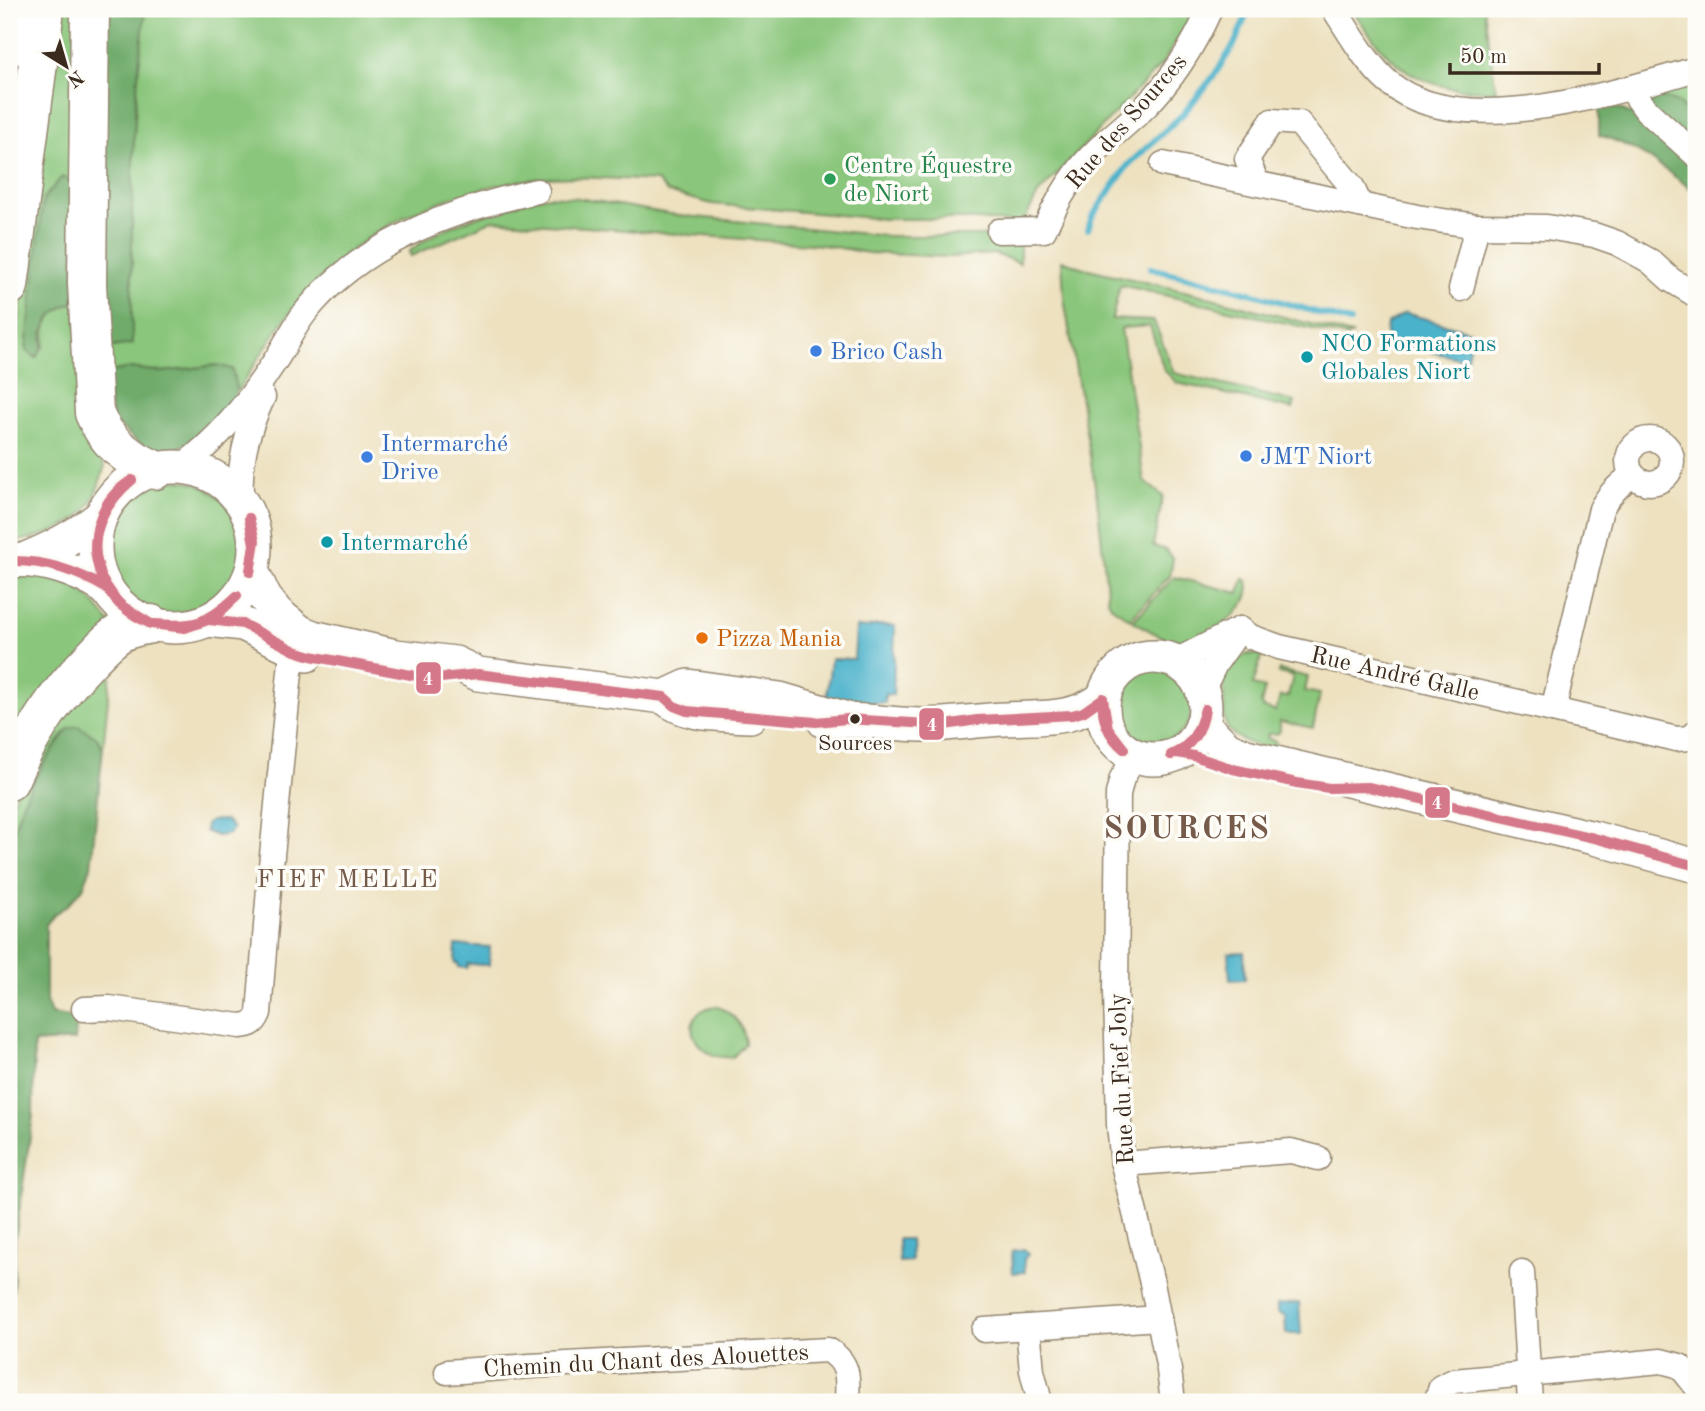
<svg xmlns="http://www.w3.org/2000/svg" width="1705" height="1411" viewBox="0 0 1705 1411" font-family="'Old Standard TT',serif">
  <rect width="100%" height="100%" fill="#fdfcf7"/>
  <filter id="ink" filterUnits="userSpaceOnUse"><feTurbulence type="fractalNoise" baseFrequency=".0143" numOctaves="2"/><feDisplacementMap in="SourceGraphic" scale="14" xChannelSelector="R" yChannelSelector="G"/><feConvolveMatrix kernelMatrix="1 2 1 2 8 2 1 2 1" color-interpolation-filters="sRGB"/></filter>
  <filter id="wash" filterUnits="userSpaceOnUse"><feTurbulence type="fractalNoise" baseFrequency=".00686" numOctaves="4" result="noise"/><feDisplacementMap in="SourceGraphic" scale="28" xChannelSelector="R" yChannelSelector="G"/><feGaussianBlur stdDeviation="1.57" result="paint"/><feColorMatrix in="noise" values="0 0 0 0 0 0 0 0 0 0 0 0 0 0 0 0 0 1.4 0 .05"/><feComposite in="paint" operator="in"/></filter>
  <g filter="url(#wash)">
    <rect width="100%" height="100%" fill="#ede1c0"/>
    <g fill="#8ac67b" stroke="#62784c" stroke-width="2">
      <path d="M60 9H81L73 181 34 286 26 350 44 347C44 323 50 310 75 302L87 439 105 466C100 480 95 500 85 511 69 529 32 541 9 541V397Z"/>
      <path d="M146 9H1192L1189 21 1162 64 1038 194 1023 223 960 219H884L712 204 667 192 657 181C617 179 575 175 535 179 446 190 367 225 307 292 280 322 259 358 237 392L232 369 217 365 162 372 130 368 105 373V348L132 344C132 233 129 119 146 9Z"/>
      <path d="M1352 9H1484L1496 91C1420 91 1393 71 1352 9Z"/>
      <path d="M1696 83V121L1678 103 1658 96Z"/>
      <path d="M549 196 578 198 676 215 887 236H1020V263L995 254 949 257 868 253 823 245 493 220 411 256 409 252C443 222 495 212 537 198Z"/>
      <path d="M1062 260 1084 268 1197 294 1352 335 1347 337 1120 285 1112 319 1154 321 1174 373 1295 402 1293 409 1177 383 1164 370 1150 326 1121 328 1144 481 1163 496 1153 546 1166 550 1173 558 1170 576 1130 619 1112 607 1108 600 1097 498 1064 298Z"/>
      <circle cx="174" cy="548" r="68"/>
      <path d="M23 576C71 578 85 588 112 626L9 760V577Z"/>
      <path d="M1174 577 1239 593 1244 578 1248 582C1256 607 1207 640 1185 642 1168 643 1147 629 1133 621Z"/>
      <path d="M1247 654 1262 655 1253 685 1265 688 1261 704 1263 708 1276 711 1280 696 1288 697 1293 676 1278 673 1279 670 1308 677 1305 691 1320 694 1313 728 1280 721V731L1277 734H1268L1267 738 1276 742 1278 751C1266 747 1247 745 1237 737 1223 728 1224 718 1224 704 1223 680 1221 666 1247 654Z"/>
      <path d="M112 661 103 748C96 736 84 726 69 728 47 756 26 788 16 823 8 847 10 874 9 899 9 873 5 844 9 818 19 758 73 704 112 661Z"/>
      <circle cx="1155" cy="706" r="37"/>
      <path d="M716 1006C733 1013 746 1026 745 1044L733 1057C693 1062 674 1012 716 1006Z"/>
    </g>
    <g fill="#6fab6b" stroke="#556a44" stroke-width="2">
      <path d="M101 9H146C129 119 132 233 132 344L105 348Z"/>
      <path d="M1658 96 1678 103 1696 121V193C1665 169 1637 146 1599 135V106L1617 108 1635 115Z"/>
      <path d="M62 177 73 181 75 302C63 306 50 314 45 327 39 340 48 342 36 358L26 350 43 199Z"/>
      <path d="M217 365 232 369 237 392C218 417 183 465 146 447 134 441 122 428 112 419L105 373 130 368 162 372Z"/>
      <path d="M78 726 97 738 103 748 91 867 83 888 67 906 54 914 46 925V1001L51 1014 77 1018 75 1040 34 1043 33 1116 15 1239 13 1292 9 1308V899C10 874 8 847 16 823 26 788 47 756 69 728Z"/>
    </g>
    <g fill="#4cb2cb" stroke="#446e74" stroke-width="2">
      <path d="M1405 313 1473 332 1466 360 1390 342 1386 334 1387 324Z"/>
      <path d="M877 625 895 626 893 695 885 694V703L826 700 831 659H854L856 627 866 628Z"/>
      <path d="M221 820 226 821 233 828 229 834 217 836 205 831 206 824 211 821Z"/>
      <path d="M456 945 490 947 489 965 468 964 467 968 458 967V963H455Z"/>
      <path d="M1244 952 1245 979 1230 980 1228 953Z"/>
      <path d="M898 1239H910L911 1261 899 1262Z"/>
      <path d="M1024 1249 1028 1254 1024 1259 1025 1272 1013 1273 1012 1251Z"/>
      <path d="M1299 1303 1301 1334H1286L1285 1316 1277 1313V1305Z"/>
    </g>
    <g fill="none" stroke-linecap="round" stroke-linejoin="round">
      <g stroke="#4cb2cb" stroke-width="6">
        <path d="M1088 229 1092 217 1128 165 1183 114 1213 77 1234 45 1249 9"/>
        <path d="M1150 268 1254 294 1350 322"/>
      </g>
    </g>
  </g>
  <g filter="url(#ink)">
    <g fill="none" stroke-linecap="round" stroke-linejoin="round">
      <defs>
        <g id="minor">
          <path d="M1334 9C1350 33 1366 63 1388 82 1459 143 1616 92 1696 69"/>
          <path d="M1630 88 1646 110 1696 155"/>
          <path d="M1163 164 1417 217 1477 226 1547 227 1594 235 1617 243 1650 261 1671 280 1696 295"/>
          <path d="M1257 183 1247 159 1272 121 1299 123 1352 187 1360 205"/>
          <path d="M999 231 1044 230C1053 210 1062 192 1076 174 1095 148 1122 129 1145 107 1173 79 1194 45 1210 9"/>
          <path d="M1461 289 1477 226"/>
          <circle cx="1650" cy="461" r="22"/>
          <path d="M181 467C219 439 247 404 273 364 284 348 292 330 304 314 359 243 452 210 537 191"/>
          <path d="M242 504C237 465 247 431 263 397"/>
          <path d="M1240 629 1251 637 1279 647 1553 710 1601 509C1609 494 1619 485 1632 475"/>
          <path d="M1176 661 1233 632"/>
          <path d="M1202 691 1215 664 1240 629"/>
          <path d="M1553 710 1676 739 1689 738 1696 732"/>
          <path d="M1136 756 1122 778 1118 794 1116 991 1119 1125 1123 1164 1152 1283 1169 1370 1173 1402"/>
          <path d="M84 1009 109 1008 240 1026C251 1025 255 1023 259 1013L270 876 291 662 295 651"/>
          <path d="M1123 1164 1291 1151 1318 1158"/>
          <path d="M1522 1272 1530 1402"/>
          <path d="M1028 1327 1032 1371 1040 1402"/>
          <path d="M984 1330 1159 1318"/>
          <path d="M447 1372 530 1366 828 1350C850 1363 848 1379 847 1402"/>
          <path d="M1436 1402 1441 1387 1454 1381 1661 1361 1680 1366 1696 1386"/>
        </g>
        <g id="secondary">
          <circle cx="175" cy="547" r="80"/>
          <path d="M23 560C51 549 76 536 100 517"/>
          <path d="M9 561C43 558 78 570 107 589"/>
          <path d="M252 571 265 598 277 613 300 632 313 637 396 656 455 663 478 674 664 697 688 686 780 699 847 719"/>
          <path d="M209 620 243 624 307 655"/>
          <circle cx="1154" cy="708" r="51"/>
          <path d="M664 697C687 717 721 714 750 716"/>
          <path d="M824 721C857 718 888 724 921 725 949 725 977 720 1006 719 1042 717 1073 721 1103 698"/>
          <path d="M1202 724 1227 748 1246 756 1594 838 1696 866"/>
        </g>
        <g id="primary">
          <path d="M90 9 87 284 94 413C106 442 126 457 155 470"/>
          <path d="M9 47 16 9"/>
          <path d="M9 286 45 9"/>
          <path d="M9 781C29 735 56 695 91 659 101 649 112 636 124 631 133 627 142 626 151 624"/>
        </g>
      </defs>
      <use href="#minor" stroke="#94866f" stroke-width="27"/>
      <use href="#secondary" stroke="#94866f" stroke-width="36"/>
      <use href="#primary" stroke="#94866f" stroke-width="41"/>
      <use href="#minor" stroke="#fff" stroke-width="24"/>
      <use href="#secondary" stroke="#fff" stroke-width="33"/>
      <use href="#primary" stroke="#fff" stroke-width="38"/>
      <defs>
        <g id="bus-1">
          <path d="M249 518 255 541 250 572"/>
          <path d="M249 518 254 544 250 572"/>
          <path d="M9 561C45 560 76 570 107 589"/>
          <path d="M101 576C88 540 98 500 132 480"/>
          <path d="M101 576C99 567 95 557 95 548 96 520 112 497 132 480"/>
          <path d="M101 578 119 604 151 624"/>
          <path d="M101 578C112 601 129 614 151 624"/>
          <path d="M209 620 243 624 295 651 311 656 432 679 478 674 664 697 674 706 687 711 816 722 847 719 945 725 977 720 1072 715 1083 712 1103 698"/>
          <path d="M151 624C194 626 205 626 237 596"/>
          <path d="M151 624 185 628 214 618 237 596"/>
          <path d="M1103 699 1108 728 1124 749"/>
          <path d="M1103 699C1101 718 1108 736 1124 749"/>
          <path d="M1177 753 1194 756 1233 769 1297 783 1329 788 1368 787 1594 838 1696 866"/>
          <path d="M1171 755C1192 746 1199 730 1205 709"/>
          <path d="M1171 755C1191 747 1203 730 1205 709"/>
        </g>
      </defs>
      <use href="#bus-1" stroke="#fdfcf7" stroke-width="16"/>
      <use href="#bus-1" stroke="#d5788a" stroke-width="10"/>
    </g>
  </g>
  <circle fill="#2e9e5b" stroke="#fdfcf7" stroke-width="2.5" cx="830" cy="179" r="7"/>
  <g fill="#3f7fe0" stroke="#fdfcf7" stroke-width="2.5">
    <circle cx="816" cy="351" r="7"/>
    <circle cx="1246" cy="456" r="7"/>
    <circle cx="367" cy="457" r="7"/>
  </g>
  <g fill="#0f9aa8" stroke="#fdfcf7" stroke-width="2.5">
    <circle cx="1307" cy="357" r="7"/>
    <circle cx="327" cy="542" r="7"/>
  </g>
  <circle fill="#e8710a" stroke="#fdfcf7" stroke-width="2.5" cx="702" cy="638" r="7"/>
  <circle fill="#3b2a1e" stroke="#fdfcf7" stroke-width="2.5" cx="855" cy="719" r="6"/>
  <g text-anchor="middle" stroke-width="7" stroke-linejoin="round" paint-order="stroke">
    <g font-size="22" fill="#3b2a1e" stroke="#fdfcf7">
      <text x="855" y="750">Sources</text>
    </g>
    <g font-size="24" fill="#3b2a1e" stroke="#fdfcf7">
      <text transform="translate(1126 121) rotate(-49)" y="8">Rue des Sources</text>
      <text transform="translate(1395 673) rotate(13)" y="8">Rue André Galle</text>
      <text transform="translate(1121 1079) rotate(-93)" y="8">Rue du Fief Joly</text>
      <text transform="translate(646 1360) rotate(-3)" y="8">Chemin du Chant des Alouettes</text>
    </g>
    <g font-size="24" fill="#27864d" stroke="#fdfcf7" text-anchor="start">
      <text x="844" y="173">Centre Équestre<tspan x="844" dy="28">de Niort</tspan></text>
    </g>
    <g font-size="24" fill="#0d838f" stroke="#fdfcf7" text-anchor="start">
      <text x="1321" y="351">NCO Formations<tspan x="1321" dy="28">Globales Niort</tspan></text>
      <text x="341" y="550">Intermarché</text>
    </g>
    <g font-size="24" fill="#366cbe" stroke="#fdfcf7" text-anchor="start">
      <text x="830" y="359">Brico Cash</text>
      <text x="381" y="451">Intermarché<tspan x="381" dy="28">Drive</tspan></text>
      <text x="1260" y="464">JMT Niort</text>
    </g>
    <g font-size="24" fill="#c56008" stroke="#fdfcf7" text-anchor="start">
      <text x="716" y="646">Pizza Mania</text>
    </g>
    <g font-size="26" letter-spacing="2" fill="#765a4a" stroke="#fdfcf7">
      <text x="348" y="887">FIEF MELLE</text>
    </g>
    <g font-size="32" font-weight="bold" letter-spacing="2" fill="#765a4a" stroke="#fdfcf7">
      <text x="1187" y="838">SOURCES</text>
    </g>
  </g>
  <g stroke="#fdfcf7" stroke-width="2.5">
    <rect x="415" y="661" width="27" height="34" rx="7" fill="#d5788a"/>
    <rect x="918" y="707" width="27" height="34" rx="7" fill="#d5788a"/>
    <rect x="1424" y="786" width="27" height="33" rx="7" fill="#d5788a"/>
  </g>
  <g font-size="19" text-anchor="middle" font-weight="bold" fill="#fff">
    <text x="428" y="685">4</text>
    <text x="932" y="731">4</text>
    <text x="1437" y="809">4</text>
  </g>
  <rect width="1705" height="1411" fill="none" stroke="#fdfcf7" stroke-width="35"/>
  <g transform="translate(66 66) rotate(143)" stroke="#fdfcf7" stroke-width="5" paint-order="stroke">
  <path d="M0-5L12 26L0 18L-12 26Z" fill="#3b2a1e"/>
  <text y="-10" font-size="19" font-weight="bold" text-anchor="middle" fill="#3b2a1e">N</text>
  </g>
  <path d="M1450 63v10h149v-10" fill="none" stroke="#3b2a1e" stroke-width="3.5"/>
  <text x="1460" y="63" font-size="21" fill="#3b2a1e" stroke="#fdfcf7" stroke-width="5" paint-order="stroke">50 m</text>
</svg>
